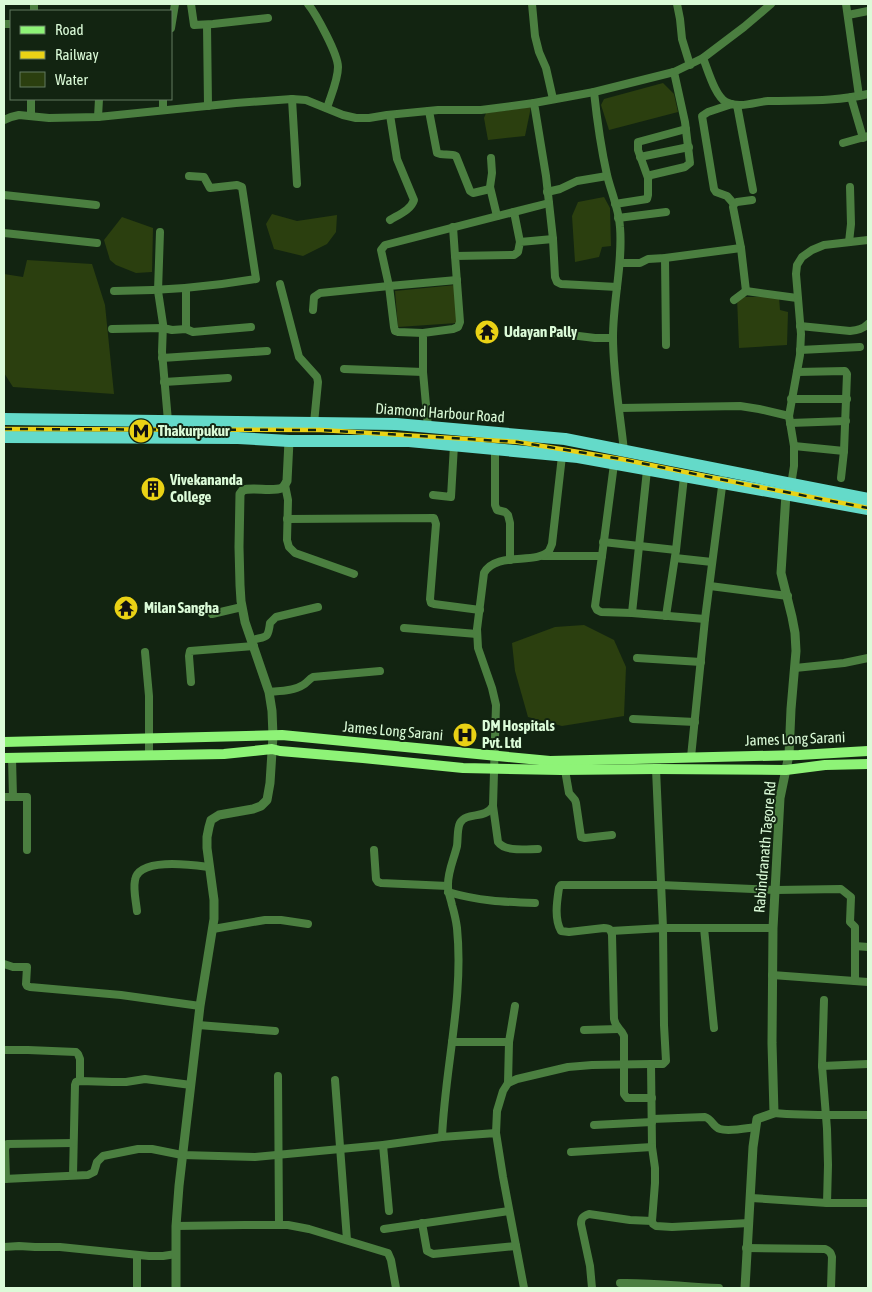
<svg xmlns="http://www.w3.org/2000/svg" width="872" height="1292" viewBox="0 0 872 1292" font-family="'Asap Condensed',sans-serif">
  <rect width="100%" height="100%" fill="#122411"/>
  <g fill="#2b3f0f">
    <path d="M663 83 674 94 678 112 609 130 601 105 604 99Z"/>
    <path d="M531 107 525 136 488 140 484 118 486 113Z"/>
    <path d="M604 197 610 208 611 246 602 247 599 257 575 262 572 216 578 202Z"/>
    <path d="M272 214 297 221 337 215 336 232 327 244 303 256 274 249 266 224Z"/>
    <path d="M122 217 153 228 152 272 136 273 116 265 110 260 104 240Z"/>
    <path d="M27 260 92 264 105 305 114 394 13 387 4 373V274L23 277Z"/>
    <path d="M455 285 457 323 398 327 395 291Z"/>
    <path d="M737 297H779L780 310 788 312 787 345 739 348Z"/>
    <path d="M584 625 614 640 626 667 624 716 562 726 528 717 515 671 512 643 555 627Z"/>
  </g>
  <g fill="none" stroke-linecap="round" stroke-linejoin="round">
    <g stroke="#4b7f40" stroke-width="8">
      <path d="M191 4 194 25 213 24 268 18"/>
      <path d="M308 4C316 14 338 54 338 67 338 80 331 95 327 108"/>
      <path d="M532 4 535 36 539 52 546 68 553 99"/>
      <path d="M677 4 680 19 682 39 690 65"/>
      <path d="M771 4 744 27 703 58C708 70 715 96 726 102 739 109 755 102 768 101 802 100 835 102 868 94"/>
      <path d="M846 4 859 96"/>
      <path d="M34 11V4"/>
      <path d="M848 15 868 11"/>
      <path d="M4 24H11"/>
      <path d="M207 25 208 106"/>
      <path d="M171 28 175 4"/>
      <path d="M594 92 534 103 546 176 553 239 555 277 557 282 561 284 617 287"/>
      <path d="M851 97 863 138"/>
      <path d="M292 99 297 184"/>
      <path d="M732 104 708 112 702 116 714 189 716 192 727 196 734 204"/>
      <path d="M737 105 753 190"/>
      <path d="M163 110V99"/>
      <path d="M429 111 437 153C443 156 450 153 456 156L470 191 473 193 490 189"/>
      <path d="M31 116V99"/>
      <path d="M98 117 99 99"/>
      <path d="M4 120 11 117 19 115 49 118 98 117 236 103 292 99 306 100 343 115 356 118H369L387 115 438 110H481L534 103"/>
      <path d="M843 143 868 136"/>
      <path d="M640 157 689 147"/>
      <path d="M491 158 492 173 490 187 497 216"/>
      <path d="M648 178 638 150V142L686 129"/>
      <path d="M547 192 560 189 577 181 607 176"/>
      <path d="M4 195 96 205"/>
      <path d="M615 204 647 199 648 195V178L651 175 685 167 690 163 685 122 674 72"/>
      <path d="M514 212 520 242"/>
      <path d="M618 218 666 212"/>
      <path d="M390 220C398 215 411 210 414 200L397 159 390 115"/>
      <path d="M453 227 455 256"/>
      <path d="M160 232 158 291 163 324 162 352 168 421"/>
      <path d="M4 233 97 243"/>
      <path d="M849 242 851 224 850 187"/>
      <path d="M665 258 666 345"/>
      <path d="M620 263H640L648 259 665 258 741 248"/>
      <path d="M280 284 299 357 317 377 318 382 314 423"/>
      <path d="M186 288V329"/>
      <path d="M114 291C162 291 209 287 256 279L242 187 237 185 210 188 204 177 189 176"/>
      <path d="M746 291 741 248 733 207 734 204 737 202 752 200"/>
      <path d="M734 300 746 291 797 298"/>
      <path d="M313 310 314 297 320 293 389 286 381 250 385 245 549 203"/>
      <path d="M800 326 850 331C858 330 863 329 868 324"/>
      <path d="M112 329 163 328 172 330 186 329 193 332 251 327"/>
      <path d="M423 333 398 332 395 331 394 327 389 286 457 280"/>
      <path d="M554 333 595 338H613"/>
      <path d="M800 350 860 347"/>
      <path d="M162 358 267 351"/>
      <path d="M344 369 423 372"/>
      <path d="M797 372 845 371 847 374 844 451 841 478"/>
      <path d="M164 382 228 378"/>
      <path d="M791 399H847"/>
      <path d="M620 408 740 406 759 409 789 416"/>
      <path d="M790 423 846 421"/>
      <path d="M428 427 423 372V333L453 329 458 327 460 322 455 256 514 255 518 252 520 242 553 239"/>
      <path d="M794 446 844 451"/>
      <path d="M495 449V505L497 510 505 512 508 515 510 523V560"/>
      <path d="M624 451C620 413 613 375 613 337 613 300 623 264 620 227 619 209 611 192 607 175 601 148 597 120 594 92L674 72 703 58"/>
      <path d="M285 485 288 500 287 540 289 547 295 553 354 574"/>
      <path d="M791 485 794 466V446L789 416 800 355 801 334 796 274 797 265 802 257 812 250 824 245 868 240"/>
      <path d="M433 495 451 497 454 445"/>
      <path d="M287 519 434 518 436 524 430 599 431 603 434 604 480 610"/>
      <path d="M603 542 676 550"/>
      <path d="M543 556H602L595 606 597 610 601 612 632 613 705 619"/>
      <path d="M602 556 614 464"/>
      <path d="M675 558 712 562"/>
      <path d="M710 586 788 596"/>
      <path d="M632 613 647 470"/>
      <path d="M212 614 242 607"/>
      <path d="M666 616 676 550 684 477"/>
      <path d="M404 628 477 634"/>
      <path d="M252 640C267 636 268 639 270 623L276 617 318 607"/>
      <path d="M145 652 149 696V755"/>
      <path d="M637 658 701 662"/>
      <path d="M795 668 844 663 868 658"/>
      <path d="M191 682 189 656 190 651 254 646"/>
      <path d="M269 692C280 691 294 691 303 685 307 683 309 679 313 677L380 671"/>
      <path d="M633 719 695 722"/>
      <path d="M691 757 705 619 723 479"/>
      <path d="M12 758 13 797"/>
      <path d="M656 769 663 928 664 1025 666 1061 663 1064H651L652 1147 655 1168V1183L652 1221 653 1224 656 1226 672 1227 749 1223"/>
      <path d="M565 770 569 793 575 800 576 803 581 837 585 838 612 835"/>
      <path d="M4 797H27V850"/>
      <path d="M493 806 498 842C505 852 526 849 538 849"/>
      <path d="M374 850 376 879 378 882 381 883 448 886"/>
      <path d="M448 892C479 901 503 902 535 903"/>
      <path d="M137 911C136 901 133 890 135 880 139 857 193 865 209 867"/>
      <path d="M704 928 714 1028"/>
      <path d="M213 929 265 920H281L308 924"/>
      <path d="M611 931 663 928H773"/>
      <path d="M855 946 868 947"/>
      <path d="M4 964 13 967H27L26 984 27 986 30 987 121 995 200 1006"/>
      <path d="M772 975 868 982"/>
      <path d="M824 1000 822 1066 827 1129 828 1165 827 1203"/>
      <path d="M198 1025 275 1031"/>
      <path d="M584 1030 618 1029"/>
      <path d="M452 1042H509"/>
      <path d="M4 1050H28L76 1052 78 1054 80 1059V1081"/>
      <path d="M822 1066 868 1064"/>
      <path d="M278 1076 279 1225"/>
      <path d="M335 1080 347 1240"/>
      <path d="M508 1083 509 1042 515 1006"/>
      <path d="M652 1098H627L624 1094V1036C621 1028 616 1029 614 1019L612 935C611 930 610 928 604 928L569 932 561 931C554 919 557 901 559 888L561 885H661L776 890 841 889 851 897 850 922 855 927V981"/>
      <path d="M774 1113C806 1116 836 1115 868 1115"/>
      <path d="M652 1119 705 1117C712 1119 713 1127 720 1129 729 1132 747 1128 756 1127"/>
      <path d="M594 1125 652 1122"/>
      <path d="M496 1133 497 1111 503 1091 508 1083 517 1079 568 1067 592 1065 651 1064"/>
      <path d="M383 1145 389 1211"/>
      <path d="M571 1152 652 1147"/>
      <path d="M73 1175 75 1085 76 1082 80 1081 112 1082H126L145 1079 191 1085"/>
      <path d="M4 1179 88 1175 94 1172 97 1162 103 1156 138 1149H152L182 1155 255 1157 383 1145 442 1137"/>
      <path d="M6 1179 5 1149 7 1144 73 1143"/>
      <path d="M751 1198 827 1203H868"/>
      <path d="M422 1223 427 1251 433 1254 516 1246"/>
      <path d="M176 1226 244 1225H288L309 1229 388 1253 391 1260 396 1288"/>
      <path d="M384 1229 509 1211"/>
      <path d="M4 1247 19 1246 35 1247H60L149 1256H163L176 1254"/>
      <path d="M746 1248 825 1249C830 1251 831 1253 832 1257L831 1288"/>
      <path d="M620 1283C653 1282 685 1287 719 1288"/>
      <path d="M137 1288V1255"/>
      <path d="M524 1288 503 1177 496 1133 442 1137C445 1067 464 998 457 928 456 920 454 912 452 905 451 899 448 893 448 887 447 873 454 859 457 846 458 839 457 829 460 823 467 811 485 820 493 806L496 705 492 688 478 648 477 629 484 573C496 551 536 565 549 551 549 551 552 544 552 544L562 456"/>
      <path d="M592 1288 590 1266 581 1224C581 1218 583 1216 589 1214L630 1220 652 1221"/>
    </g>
    <g stroke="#4b7f40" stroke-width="9">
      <path d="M176 1288V1226L179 1186 200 1006 214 919V900L207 848V837L209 827 211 820 219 815 253 809 261 806 267 800 270 783 273 736 272 711 269 692 245 622 241 601 240 585 239 547 240 494 243 490C253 487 273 492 282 488 285 486 285 484 287 481L289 441"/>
      <path d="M745 1288 753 1147 757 1119 774 1113 772 1043 773 928 780 798 789 755 791 709 796 651 795 633 792 617 781 573 786 494"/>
    </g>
    <g stroke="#8ef377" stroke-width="10">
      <path d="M4 742 282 735 550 761 799 755 868 751"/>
      <path d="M4 758 224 754 272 749 280 751 363 758 463 768 561 770 656 769 786 770 825 765 868 764"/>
    </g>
    <g stroke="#64dac9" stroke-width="12">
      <path d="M4 419 396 424 565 439 868 499"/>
      <path d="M4 437 238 438 289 441H409L578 457 868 509"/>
    </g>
    <defs>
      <path id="rail" d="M4 429 321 430 518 442 621 459 744 484 868 508"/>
    </defs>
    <use href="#rail" stroke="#ead215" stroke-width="4.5"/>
    <use href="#rail" stroke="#122411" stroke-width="2.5" stroke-dasharray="8" stroke-linecap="butt"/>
  </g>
  <defs>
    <symbol id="temple-disc" viewBox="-11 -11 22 22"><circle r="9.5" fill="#ead215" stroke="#122411"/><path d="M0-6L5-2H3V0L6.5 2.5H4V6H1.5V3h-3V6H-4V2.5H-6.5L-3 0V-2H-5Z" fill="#111"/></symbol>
    <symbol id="metro-disc" viewBox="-11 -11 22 22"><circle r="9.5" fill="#ead215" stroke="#122411"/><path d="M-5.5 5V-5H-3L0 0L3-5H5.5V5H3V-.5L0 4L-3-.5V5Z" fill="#111"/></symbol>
    <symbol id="building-disc" viewBox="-11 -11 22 22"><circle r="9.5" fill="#ead215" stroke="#122411"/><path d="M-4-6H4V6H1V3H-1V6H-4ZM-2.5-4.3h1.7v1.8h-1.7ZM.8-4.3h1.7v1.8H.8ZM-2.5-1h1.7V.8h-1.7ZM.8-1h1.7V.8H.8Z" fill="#111"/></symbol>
    <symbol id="hospital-disc" viewBox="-11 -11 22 22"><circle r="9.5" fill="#ead215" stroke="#122411"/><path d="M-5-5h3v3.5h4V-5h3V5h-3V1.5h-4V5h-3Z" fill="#111"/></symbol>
  </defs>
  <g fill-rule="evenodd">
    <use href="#temple-disc" x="473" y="318" width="28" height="28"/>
    <use href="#metro-disc" x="127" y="417" width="28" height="28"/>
    <use href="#building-disc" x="139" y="475" width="28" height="28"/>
    <use href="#temple-disc" x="112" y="594" width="28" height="28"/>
    <use href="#hospital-disc" x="451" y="721" width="28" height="28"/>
  </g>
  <g text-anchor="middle" stroke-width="4" stroke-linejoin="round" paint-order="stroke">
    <g font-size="15" font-weight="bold" fill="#dbfbd8" stroke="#122411" text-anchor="start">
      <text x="504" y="337">Udayan Pally</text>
      <text x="158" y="436">Thakurpukur</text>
      <text x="170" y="485">Vivekananda<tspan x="170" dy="17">College</tspan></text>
      <text x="144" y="613">Milan Sangha</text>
      <text x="482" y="731">DM Hospitals<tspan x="482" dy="17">Pvt. Ltd</tspan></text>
    </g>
    <g font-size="15" fill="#dbfbd8" stroke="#122411">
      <text transform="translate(440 413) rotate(4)" y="5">Diamond Harbour Road</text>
      <text transform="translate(393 731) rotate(5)" y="5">James Long Sarani</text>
      <text transform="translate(795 739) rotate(-2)" y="5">James Long Sarani</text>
      <text transform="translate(765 847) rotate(-85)" y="5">Rabindranath Tagore Rd</text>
    </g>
  </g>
  <rect width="872" height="1292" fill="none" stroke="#dbfbd8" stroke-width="10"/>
  <rect x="10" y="10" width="162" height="90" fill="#122411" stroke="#627a61"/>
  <rect x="20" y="26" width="25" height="8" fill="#8ef377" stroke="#627a61"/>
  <text x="55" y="35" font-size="15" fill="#dbfbd8">Road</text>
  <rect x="20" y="51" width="25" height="8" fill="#ead215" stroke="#627a61"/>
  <text x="55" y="60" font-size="15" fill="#dbfbd8">Railway</text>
  <rect x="20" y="72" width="25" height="15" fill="#2b3f0f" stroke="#627a61"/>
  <text x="55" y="85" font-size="15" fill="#dbfbd8">Water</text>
</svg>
